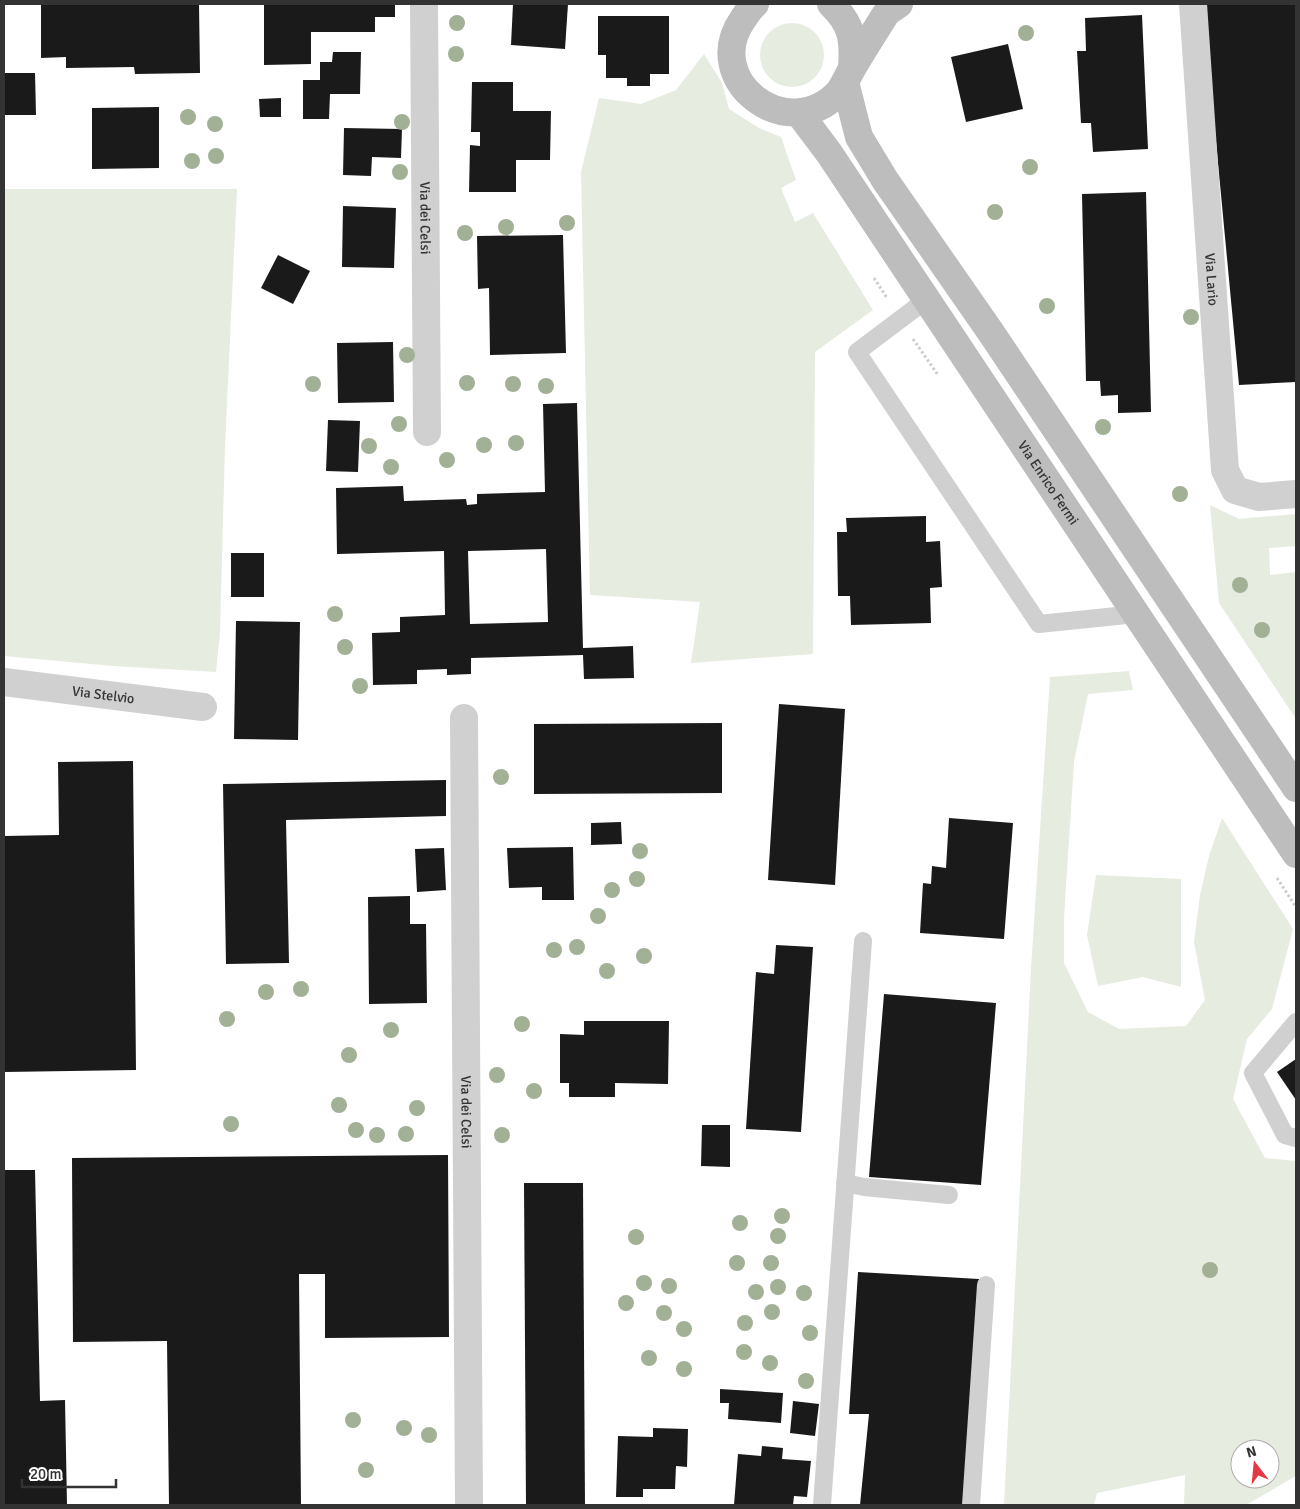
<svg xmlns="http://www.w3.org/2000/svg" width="1300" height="1509" viewBox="0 0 1300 1509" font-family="Signika,sans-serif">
  <rect width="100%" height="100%" fill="#fff"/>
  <g fill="#e6ecdf" fill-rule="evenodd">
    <circle cx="792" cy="55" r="32"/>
    <path d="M704 54 722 83 729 109 759 128 781 137 796 180 781 188 795 222 813 213 873 310 815 352 813 654 691 663 700 602 590 595 581 172 599 98 641 104 676 90Z"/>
    <path d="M4 189H237L225 446 220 632 216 672 113 666 4 656Z"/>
    <path d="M1210 505 1239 519 1296 514V546L1269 548 1270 575 1296 572V719L1219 603Z"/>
    <path d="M1129 671 1133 690 1088 694 1074 762 1064 918V963L1088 1012 1119 1029 1186 1026 1205 1000 1194 942 1200 895 1209 856 1222 818 1293 929 1272 1009 1247 1039 1233 1099 1265 1158 1296 1161V1476L1246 1505H1184L1185 1475 1097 1493 1094 1505H1004L1031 968 1050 677ZM1240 1449H1270V1479H1240Z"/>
    <path d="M1096 875 1181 879V987L1143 977 1098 986 1087 935Z"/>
  </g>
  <g fill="#1a1a1a" fill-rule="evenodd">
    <path d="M41 4H199L200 73 135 74 134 67 66 68V57L41 58Z"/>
    <path d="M264 4H395V17H375V32H311V64L264 65Z"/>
    <path d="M513 4H568L565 49 511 45Z"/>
    <path d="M1203 4H1296V382L1239 385Z"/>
    <path d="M1142 15 1148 149 1093 152 1091 123H1081L1077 51H1086L1085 18Z"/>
    <path d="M598 16H669V74H650V86H627V78H606V55H598Z"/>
    <path d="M1008 44 1023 109 966 122 951 57Z"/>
    <path d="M333 52H361L360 94H330L329 119H303V80H320V62H332Z"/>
    <path d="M4 73H35L36 115H4Z"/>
    <path d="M472 82H513V111H551L550 160H516V192H469L470 145 480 146V132H471Z"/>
    <path d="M281 98V117H260L259 99Z"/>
    <path d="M159 107V168L92 169V108Z"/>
    <path d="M344 128 402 129 401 158 372 157 371 176 343 175Z"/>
    <path d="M1146 192 1151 412 1118 413V395L1101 396 1100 381H1086L1082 194Z"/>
    <path d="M343 206 396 208 394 268 342 267Z"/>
    <path d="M563 235 566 353 490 355 489 288 478 289 477 236Z"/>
    <path d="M278 255 310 271 293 304 261 288Z"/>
    <path d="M393 342 394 402 338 403 337 343Z"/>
    <path d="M577 403 583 648 633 646 634 678 584 679 583 655 471 658V674L447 675V669L417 670V684L373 685 372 633 400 632V617L445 615 444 551 337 554 336 488 403 486 404 501 466 499 467 505 477 504V494L545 492 543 404ZM546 549 548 622 470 624 468 551Z"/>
    <path d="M328 420 360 421 358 472 326 471Z"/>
    <path d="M926 516V542L940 541 942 587 930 588 931 623 851 625 850 596H838L837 532H847L846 518Z"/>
    <rect x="231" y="553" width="33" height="44"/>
    <path d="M236 621 300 622 298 740 234 739Z"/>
    <path d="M779 704 845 709 835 885 768 880Z"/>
    <path d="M722 723V793L534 794V724Z"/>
    <path d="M133 761 136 1070 4 1072V836L59 835 58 762Z"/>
    <path d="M446 780V816L286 820 289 963 226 964 223 784Z"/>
    <path d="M949 818 1013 823 1004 939 920 933 923 883 931 884 932 866 946 868Z"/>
    <path d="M621 822 622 844 591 845V823Z"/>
    <path d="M573 847 574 900H542V887L509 888 507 848Z"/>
    <path d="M444 848 446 890 417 892 415 849Z"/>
    <path d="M410 896V924H426L427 1003 369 1004 368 897Z"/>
    <path d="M776 945 813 947 801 1132 746 1129 756 972 774 974Z"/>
    <path d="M884 994 996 1003 981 1185 869 1177Z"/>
    <path d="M584 1021H669L668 1084 615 1083V1097H569V1083H560V1034L584 1035Z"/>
    <path d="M1296 1059V1100L1277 1072Z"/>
    <path d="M702 1125H730V1167L701 1166Z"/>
    <path d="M448 1155 449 1337 325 1338V1274H299L301 1505H169L167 1341 73 1342 72 1158Z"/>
    <path d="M4 1170H35L40 1401 65 1400 67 1505H4Z"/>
    <path d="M524 1183H583L585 1505H526Z"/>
    <path d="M858 1272 979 1279 963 1505H860L869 1414H849Z"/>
    <path d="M720 1389 783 1393 781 1423 728 1419 729 1403H720Z"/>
    <path d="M793 1401 819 1404 815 1436 790 1433Z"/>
    <path d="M653 1428 688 1429 687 1467 676 1466 675 1489H643V1497H616L618 1436 653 1437Z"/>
    <path d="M762 1446 783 1448 782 1459 811 1461 807 1497 794 1496 793 1505H734L738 1454 761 1456Z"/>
  </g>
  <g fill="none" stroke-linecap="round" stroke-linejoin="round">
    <g stroke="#cdcdcd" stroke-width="3" stroke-dasharray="2.5 2.5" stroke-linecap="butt">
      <path d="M874 278 887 298"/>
      <path d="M913 339 938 375"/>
      <path d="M1277 878 1296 907"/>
    </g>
    <g stroke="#d0d0d0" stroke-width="18">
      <path d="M926 300 857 352 1039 624 1136 614"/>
      <path d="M1296 1022 1253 1073 1285 1135 1296 1138"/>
      <path d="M845 1183 864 1187 949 1195"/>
      <path d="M822 1505 863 941"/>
      <path d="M971 1505 986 1285"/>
    </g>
    <g stroke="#d0d0d0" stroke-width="28">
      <path id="s1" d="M424 4 427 432"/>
      <path id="s2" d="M1193 4 1225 470 1235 490 1259 497 1296 494"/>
      <path id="s3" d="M4 682 203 707"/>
      <path id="s4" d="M464 718 469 1505"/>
    </g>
    <g stroke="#bdbdbd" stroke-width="28">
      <path d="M755 4C750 8 747 13 743 19 700 80 787 146 838 93 844 86 848 75 853 67 864 48 876 30 887 12L899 4"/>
      <path d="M831 4C852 24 854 39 852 68"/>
      <path d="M845 82 859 137 885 180 992 334 1296 788"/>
      <path id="s5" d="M799 113 829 153 1296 854"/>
    </g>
  </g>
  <g fill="#a2b095">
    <circle cx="457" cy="23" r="8"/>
    <circle cx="1026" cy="33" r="8"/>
    <circle cx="456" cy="54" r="8"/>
    <circle cx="188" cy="117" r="8"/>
    <circle cx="402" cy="122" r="8"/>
    <circle cx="215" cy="124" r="8"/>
    <circle cx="216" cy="156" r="8"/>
    <circle cx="192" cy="161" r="8"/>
    <circle cx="1030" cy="167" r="8"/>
    <circle cx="400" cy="172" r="8"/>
    <circle cx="995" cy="212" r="8"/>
    <circle cx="567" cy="223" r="8"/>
    <circle cx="506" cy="227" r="8"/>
    <circle cx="465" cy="233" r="8"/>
    <circle cx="1047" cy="306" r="8"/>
    <circle cx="1191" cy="317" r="8"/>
    <circle cx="407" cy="355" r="8"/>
    <circle cx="467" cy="383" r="8"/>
    <circle cx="313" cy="384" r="8"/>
    <circle cx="513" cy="384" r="8"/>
    <circle cx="546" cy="386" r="8"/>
    <circle cx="399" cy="424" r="8"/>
    <circle cx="1103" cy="427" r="8"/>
    <circle cx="516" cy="443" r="8"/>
    <circle cx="484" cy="445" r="8"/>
    <circle cx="369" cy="446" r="8"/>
    <circle cx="447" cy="460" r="8"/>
    <circle cx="391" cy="467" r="8"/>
    <circle cx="1180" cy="494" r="8"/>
    <circle cx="1240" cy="585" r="8"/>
    <circle cx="335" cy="614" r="8"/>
    <circle cx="1262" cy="630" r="8"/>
    <circle cx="345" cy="647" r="8"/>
    <circle cx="360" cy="686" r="8"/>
    <circle cx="501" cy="777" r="8"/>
    <circle cx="640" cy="851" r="8"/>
    <circle cx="637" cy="879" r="8"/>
    <circle cx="612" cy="890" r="8"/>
    <circle cx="598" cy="916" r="8"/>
    <circle cx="577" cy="947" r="8"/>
    <circle cx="554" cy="950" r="8"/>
    <circle cx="644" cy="956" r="8"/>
    <circle cx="607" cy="971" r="8"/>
    <circle cx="301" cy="989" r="8"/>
    <circle cx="266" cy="992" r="8"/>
    <circle cx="227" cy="1019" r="8"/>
    <circle cx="522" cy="1024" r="8"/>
    <circle cx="391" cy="1030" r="8"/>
    <circle cx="349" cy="1055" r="8"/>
    <circle cx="497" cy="1075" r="8"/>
    <circle cx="534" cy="1091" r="8"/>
    <circle cx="339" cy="1105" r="8"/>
    <circle cx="417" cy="1108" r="8"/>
    <circle cx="231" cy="1124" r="8"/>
    <circle cx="356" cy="1130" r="8"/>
    <circle cx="406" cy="1134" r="8"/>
    <circle cx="377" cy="1135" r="8"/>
    <circle cx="502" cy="1135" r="8"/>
    <circle cx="782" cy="1216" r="8"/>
    <circle cx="740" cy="1223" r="8"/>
    <circle cx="778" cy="1236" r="8"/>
    <circle cx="636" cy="1237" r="8"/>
    <circle cx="737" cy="1263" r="8"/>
    <circle cx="771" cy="1263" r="8"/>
    <circle cx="1210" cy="1270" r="8"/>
    <circle cx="644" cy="1283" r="8"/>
    <circle cx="669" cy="1286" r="8"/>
    <circle cx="778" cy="1287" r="8"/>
    <circle cx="756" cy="1292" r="8"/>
    <circle cx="804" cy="1293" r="8"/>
    <circle cx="626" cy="1303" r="8"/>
    <circle cx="772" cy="1312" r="8"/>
    <circle cx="664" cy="1313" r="8"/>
    <circle cx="745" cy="1323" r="8"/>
    <circle cx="684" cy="1329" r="8"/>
    <circle cx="810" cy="1333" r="8"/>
    <circle cx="744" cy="1352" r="8"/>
    <circle cx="649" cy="1358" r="8"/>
    <circle cx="770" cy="1363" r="8"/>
    <circle cx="684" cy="1369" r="8"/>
    <circle cx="806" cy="1381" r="8"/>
    <circle cx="353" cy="1420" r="8"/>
    <circle cx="404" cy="1428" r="8"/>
    <circle cx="429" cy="1435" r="8"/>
    <circle cx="366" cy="1470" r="8"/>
  </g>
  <g text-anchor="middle" stroke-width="5" stroke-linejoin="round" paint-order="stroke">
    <g font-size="14" fill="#333" stroke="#fff">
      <text dy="5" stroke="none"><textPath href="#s1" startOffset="214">Via dei Celsi</textPath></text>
      <text dy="5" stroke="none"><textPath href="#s2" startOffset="276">Via Lario</textPath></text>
      <text dy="5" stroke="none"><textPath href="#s5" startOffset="446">Via Enrico Fermi</textPath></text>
      <text dy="5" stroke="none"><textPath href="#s3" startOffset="100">Via Stelvio</textPath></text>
      <text dy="5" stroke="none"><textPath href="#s4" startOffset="394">Via dei Celsi</textPath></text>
    </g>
  </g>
  <rect width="1300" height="1509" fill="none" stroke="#333333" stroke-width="10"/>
  <g transform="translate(1255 1464) rotate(344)"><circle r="24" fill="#ffffff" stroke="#adadad"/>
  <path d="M0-4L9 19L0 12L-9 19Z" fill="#e63946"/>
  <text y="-8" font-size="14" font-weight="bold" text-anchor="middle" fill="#333333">N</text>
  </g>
  <path d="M22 1479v8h94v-8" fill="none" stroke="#333333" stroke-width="2.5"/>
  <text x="30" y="1479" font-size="15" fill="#333333" stroke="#ffffff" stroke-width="4" paint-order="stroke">20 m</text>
</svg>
